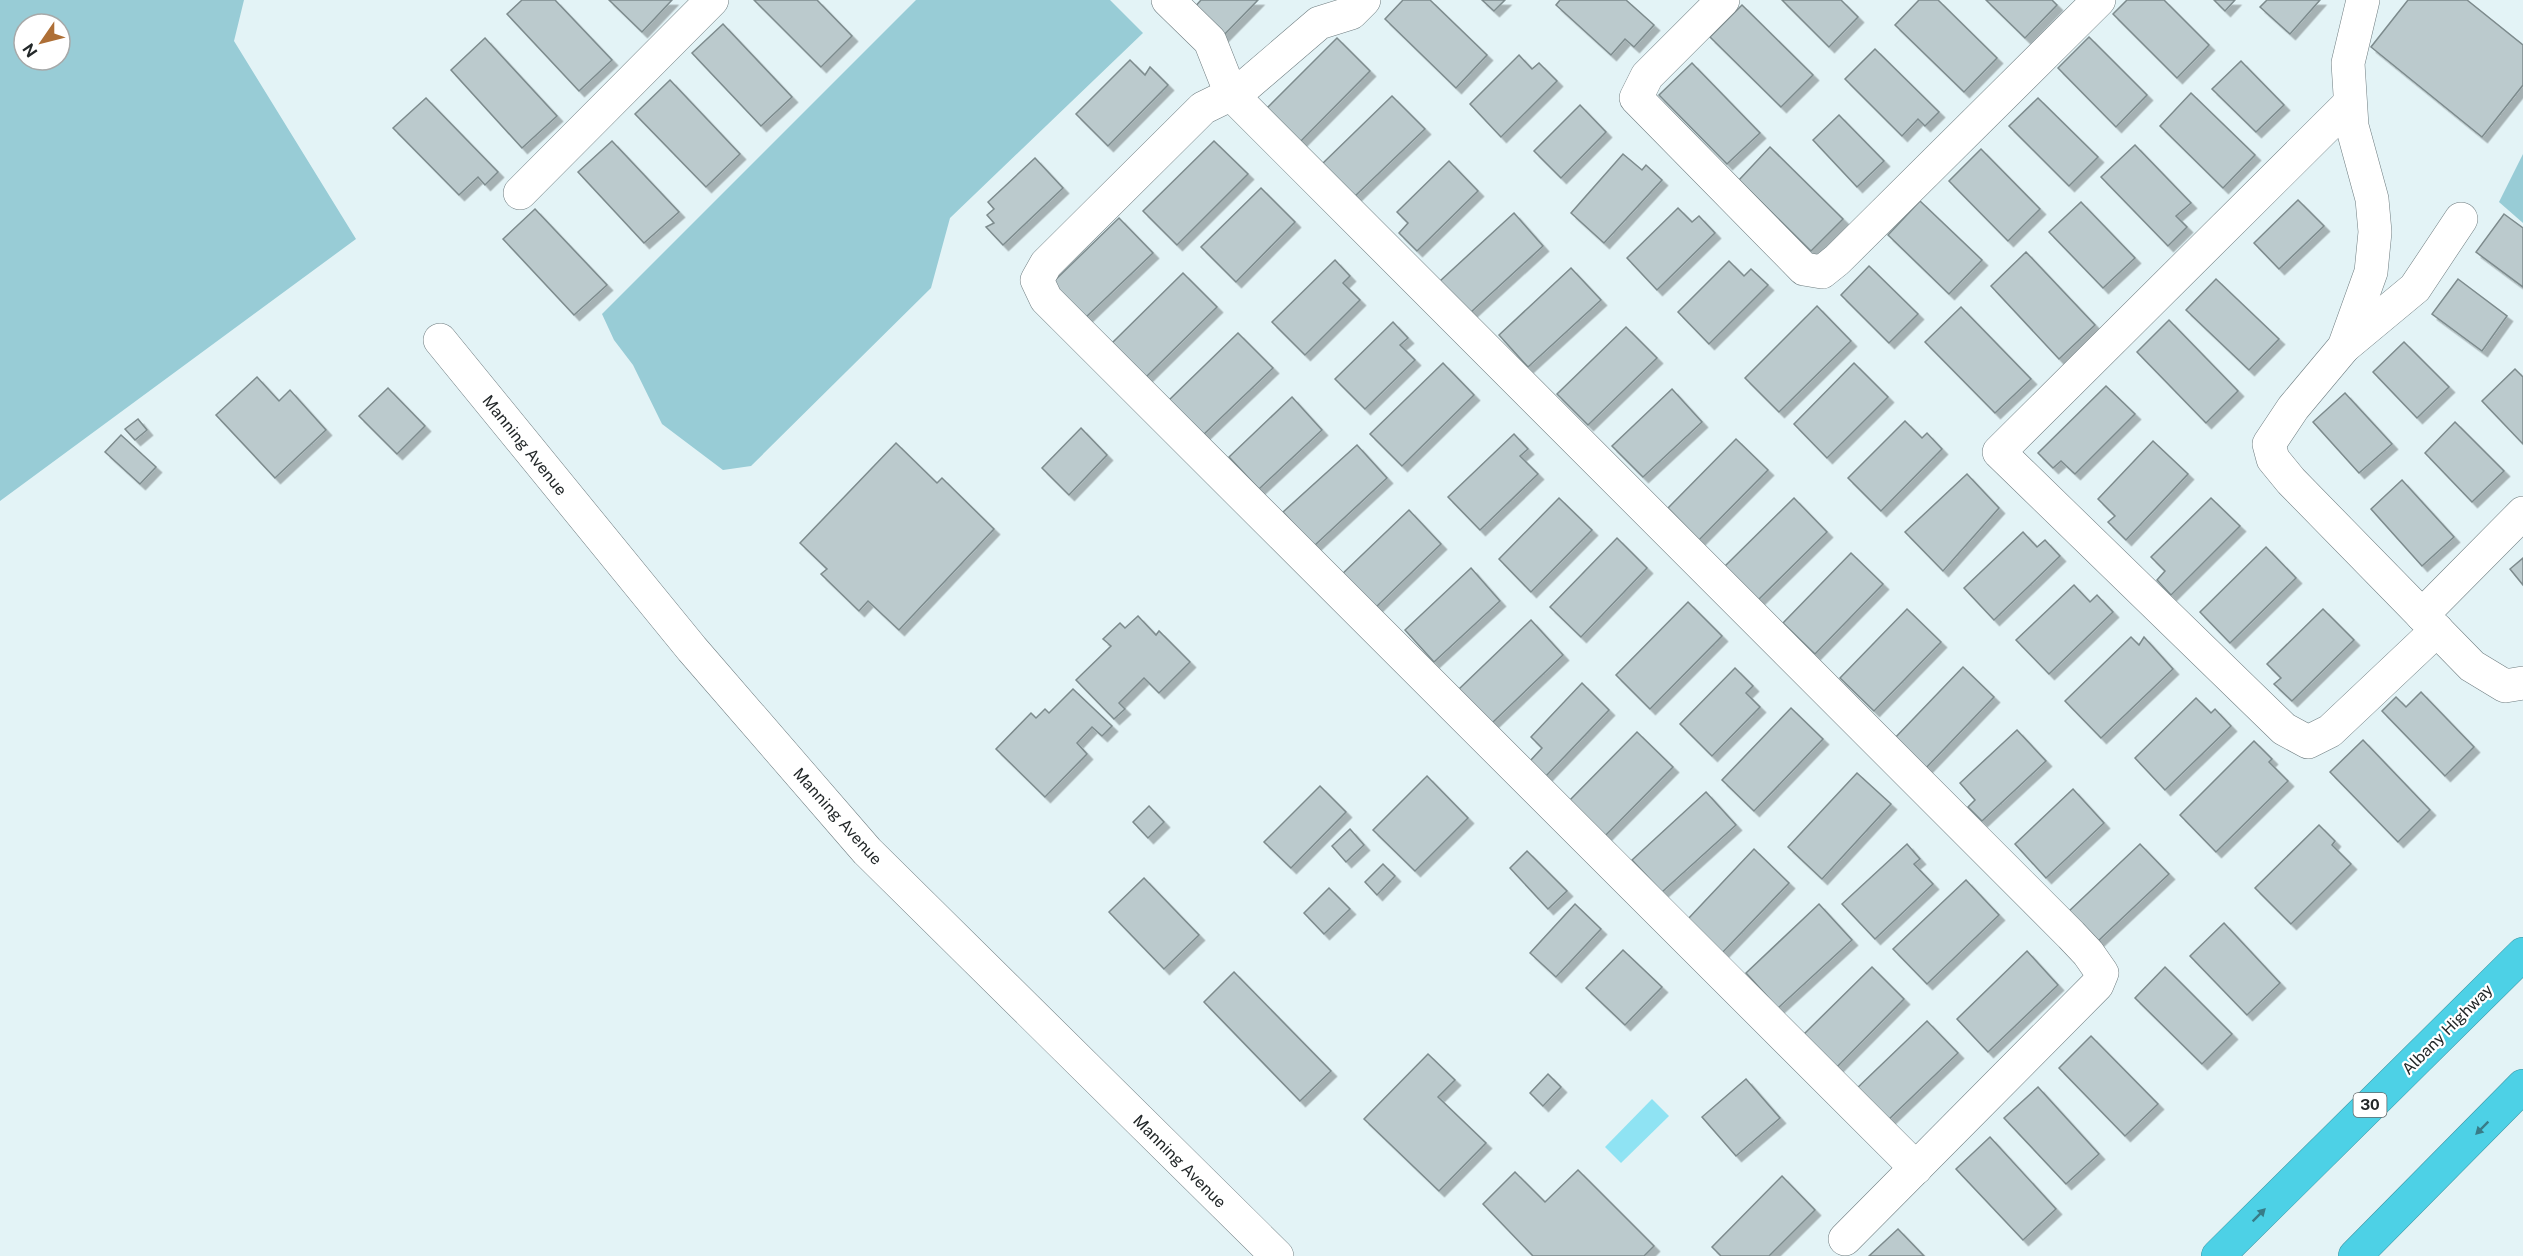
<svg xmlns="http://www.w3.org/2000/svg" width="2523" height="1256" viewBox="0 0 2523 1256" font-family="'Public Sans',sans-serif">
  <defs>
    <filter id="shadow"><feDropShadow dx="5.5" dy="5.5" stdDeviation="0" flood-color="#0004"/></filter>
  </defs>
  <rect width="100%" height="100%" fill="#e3f3f6"/>
  <g fill="#98ccd6" fill-rule="evenodd">
    <path d="M0 0H244L234 41 356 239 0 501ZM24 24H60V60H24Z"/>
    <path d="M916 0H1110L1143 33 950 218 931 288 751 466 723 470 662 424 633 365 614 340 602 314Z"/>
    <path d="M2523 154V223L2499 202Z"/>
  </g>
  <path fill="#8fe3f3" d="M1652 1099 1669 1116 1621 1163 1605 1147Z"/>
  <g fill="#bbcacd" stroke="#7d8b8d" stroke-width="1.5" filter="url(#shadow)">
    <path d="M522 0H555L612 60 579 91 507 14Z"/>
    <path d="M609 0H672L642 32Z"/>
    <path d="M754 0H817L852 36 821 67Z"/>
    <path d="M1201 0H1258L1222 37 1193 9Z"/>
    <path d="M1403 0H1430L1487 55 1456 88 1385 19Z"/>
    <path d="M1482 0H1505L1494 11Z"/>
    <path d="M1560 0H1626L1654 25 1634 47 1625 39 1611 55 1556 5Z"/>
    <path d="M1782 0H1841L1858 17 1829 47Z"/>
    <path d="M1919 0H1938L1997 58 1964 92 1895 25Z"/>
    <path d="M1986 0H2052L2057 5 2025 38Z"/>
    <path d="M2127 0H2164L2209 45 2177 78 2113 14Z"/>
    <path d="M2214 0H2235L2225 11Z"/>
    <path d="M2267 0H2320L2290 34 2260 7Z"/>
    <path d="M2408 0H2467L2523 45V85L2482 137 2371 47Z"/>
    <path d="M1742 5 1813 75 1781 107 1710 37Z"/>
    <path d="M723 24 792 97 761 126 692 53Z"/>
    <path d="M2089 37 2147 95 2116 127 2058 68Z"/>
    <path d="M485 38 557 116 522 148 451 70Z"/>
    <path d="M1337 38 1370 71 1300 142 1266 109Z"/>
    <path d="M1875 49 1939 112 1925 126 1918 119 1902 136 1845 79Z"/>
    <path d="M1519 55 1532 69 1539 63 1557 81 1501 137 1470 104Z"/>
    <path d="M1130 60 1145 75 1150 67 1168 85 1108 146 1076 114Z"/>
    <path d="M2241 61 2284 105 2256 132 2212 89Z"/>
    <path d="M1692 63 1760 133 1727 164 1659 95Z"/>
    <path d="M670 80 740 154 706 187 635 114Z"/>
    <path d="M2191 93 2255 155 2223 188 2160 126Z"/>
    <path d="M1392 96 1425 129 1353 198 1321 165Z"/>
    <path d="M426 98 498 172 485 185 478 177 459 195 393 128Z"/>
    <path d="M2038 98 2098 157 2069 186 2009 126Z"/>
    <path d="M1580 105 1606 132 1561 178 1534 151Z"/>
    <path d="M1839 115 1884 161 1857 187 1813 140Z"/>
    <path d="M612 141 679 212 644 243 578 172Z"/>
    <path d="M1214 141 1248 174 1177 245 1143 211Z"/>
    <path d="M2135 145 2191 203 2176 216 2187 227 2168 246 2101 177Z"/>
    <path d="M1770 147 1843 219 1811 251 1739 180Z"/>
    <path d="M1981 149 2040 209 2008 241 1949 181Z"/>
    <path d="M1623 154 1642 170 1646 165 1662 180 1604 243 1571 213Z"/>
    <path d="M1035 158 1063 188 1003 245 986 227 994 223 987 215 994 209 988 202Z"/>
    <path d="M1449 161 1478 191 1417 251 1399 233 1408 223 1397 212Z"/>
    <path d="M1261 188 1295 222 1236 282 1201 247Z"/>
    <path d="M2298 200 2324 226 2279 269 2254 243Z"/>
    <path d="M1920 201 1982 260 1949 294 1888 235Z"/>
    <path d="M2081 202 2135 258 2103 288 2049 232Z"/>
    <path d="M1678 208 1692 222 1699 216 1715 233 1657 290 1627 258Z"/>
    <path d="M535 209 607 285 574 315 503 239Z"/>
    <path d="M1514 213 1543 246 1470 313 1440 281Z"/>
    <path d="M2504 214 2523 228V287L2476 252Z"/>
    <path d="M1119 218 1153 253 1083 320 1049 286Z"/>
    <path d="M2026 252 2095 325 2059 359 1991 286Z"/>
    <path d="M1335 260 1350 276 1343 283 1360 300 1305 355 1272 322Z"/>
    <path d="M1729 261 1744 276 1751 269 1768 285 1709 344 1678 312Z"/>
    <path d="M1869 266 1918 314 1889 343 1841 295Z"/>
    <path d="M1571 268 1601 300 1528 367 1499 335Z"/>
    <path d="M1183 273 1217 307 1145 378 1111 344Z"/>
    <path d="M2216 279 2279 339 2249 370 2186 310Z"/>
    <path d="M2458 279 2507 316 2482 351 2432 314Z"/>
    <path d="M1817 306 1851 341 1779 412 1745 378Z"/>
    <path d="M1961 307 2031 379 1995 413 1925 342Z"/>
    <path d="M2169 320 2238 391 2206 423 2137 352Z"/>
    <path d="M1393 322 1408 338 1400 345 1415 360 1365 409 1335 379Z"/>
    <path d="M1626 327 1657 358 1588 425 1557 394Z"/>
    <path d="M1238 333 1273 368 1202 436 1168 401Z"/>
    <path d="M2404 342 2449 387 2417 418 2373 372Z"/>
    <path d="M1443 363 1474 395 1402 466 1370 434Z"/>
    <path d="M1854 363 1888 397 1827 458 1794 424Z"/>
    <path d="M2515 369 2523 377V444L2482 401Z"/>
    <path d="M257 377 279 401 290 390 326 430 275 478 216 415Z"/>
    <path d="M2106 386 2135 414 2075 474 2061 461 2053 468 2038 453Z"/>
    <path d="M388 388 425 426 397 454 359 416Z"/>
    <path d="M1672 389 1702 422 1643 477 1612 446Z"/>
    <path d="M2345 393 2392 444 2359 473 2313 422Z"/>
    <path d="M1292 397 1322 430 1259 489 1229 457Z"/>
    <path d="M138 419 147 430 135 440 125 429Z"/>
    <path d="M1905 421 1922 438 1927 433 1942 449 1881 511 1848 478Z"/>
    <path d="M2455 422 2504 471 2472 502 2425 453Z"/>
    <path d="M1081 428 1107 455 1069 495 1042 468Z"/>
    <path d="M1514 434 1528 449 1520 456 1538 474 1480 530 1448 497Z"/>
    <path d="M121 435 156 467 140 484 105 452Z"/>
    <path d="M1736 439 1768 470 1699 540 1668 508Z"/>
    <path d="M2153 441 2188 474 2126 540 2108 522 2115 516 2098 499Z"/>
    <path d="M896 443 937 483 942 478 994 529 899 630 868 601 859 611 821 574 827 569 800 543Z"/>
    <path d="M1357 445 1387 478 1314 546 1283 512Z"/>
    <path d="M1967 474 1999 508 1943 571 1905 532Z"/>
    <path d="M2402 480 2454 537 2422 566 2371 509Z"/>
    <path d="M1559 498 1592 530 1531 592 1499 559Z"/>
    <path d="M1794 498 1827 532 1756 602 1722 569Z"/>
    <path d="M2211 498 2240 526 2171 595 2157 580 2165 571 2151 557Z"/>
    <path d="M1409 510 1441 544 1372 611 1339 577Z"/>
    <path d="M2023 532 2037 547 2045 540 2060 556 1994 620 1964 588Z"/>
    <path d="M1617 538 1647 568 1581 637 1550 607Z"/>
    <path d="M2266 547 2296 578 2230 643 2200 612Z"/>
    <path d="M1851 553 1883 584 1815 654 1783 623Z"/>
    <path d="M2523 558V585L2510 569Z"/>
    <path d="M1471 568 1500 601 1434 662 1405 630Z"/>
    <path d="M2074 585 2090 602 2097 595 2113 612 2049 674 2016 640Z"/>
    <path d="M1688 602 1722 636 1650 709 1616 675Z"/>
    <path d="M1907 609 1941 642 1874 711 1840 678Z"/>
    <path d="M2323 609 2354 640 2292 701 2274 684 2281 678 2267 664Z"/>
    <path d="M1138 616 1156 635 1159 631 1190 662 1159 693 1144 678 1119 703 1125 709 1114 719 1076 680 1111 646 1103 639 1120 623 1125 628Z"/>
    <path d="M1531 620 1563 655 1492 723 1459 689Z"/>
    <path d="M2131 637 2139 645 2144 637 2173 669 2101 738 2065 701Z"/>
    <path d="M1963 667 1994 697 1924 770 1893 740Z"/>
    <path d="M1735 668 1753 686 1746 693 1760 707 1712 756 1680 724Z"/>
    <path d="M1582 683 1609 710 1546 776 1530 761 1542 748 1531 737Z"/>
    <path d="M1073 689 1112 726 1102 736 1092 727 1077 743 1087 754 1045 797 996 749 1031 713 1036 718 1045 709 1049 713Z"/>
    <path d="M2421 692 2474 747 2445 776 2382 711 2396 697 2406 707Z"/>
    <path d="M2196 698 2211 713 2215 709 2231 726 2165 790 2135 758Z"/>
    <path d="M1791 708 1823 739 1754 811 1722 780Z"/>
    <path d="M2017 730 2046 761 1982 821 1968 807 1975 800 1960 783Z"/>
    <path d="M1637 732 1673 767 1603 838 1567 803Z"/>
    <path d="M2363 740 2430 810 2398 842 2330 772Z"/>
    <path d="M2254 741 2272 759 2269 762 2288 781 2216 852 2180 815Z"/>
    <path d="M1857 773 1891 804 1822 879 1788 847Z"/>
    <path d="M1427 776 1468 818 1415 871 1373 830Z"/>
    <path d="M1320 786 1346 812 1291 868 1264 842Z"/>
    <path d="M2073 789 2104 823 2046 878 2015 844Z"/>
    <path d="M1706 792 1736 825 1662 892 1632 860Z"/>
    <path d="M1149 806 1164 822 1148 838 1133 822Z"/>
    <path d="M2319 825 2335 841 2332 845 2351 864 2291 924 2255 888Z"/>
    <path d="M1350 829 1364 845 1346 862 1332 846Z"/>
    <path d="M1907 844 1920 859 1914 864 1933 884 1875 939 1842 904Z"/>
    <path d="M2140 844 2169 874 2097 942 2068 912Z"/>
    <path d="M1754 849 1789 883 1722 953 1687 920Z"/>
    <path d="M1527 851 1567 891 1548 909 1510 868Z"/>
    <path d="M1383 864 1395 876 1377 895 1365 882Z"/>
    <path d="M1144 878 1199 935 1164 969 1109 912Z"/>
    <path d="M1966 880 1999 915 1927 984 1893 949Z"/>
    <path d="M1329 888 1350 909 1324 934 1304 913Z"/>
    <path d="M1575 904 1601 929 1556 977 1530 953Z"/>
    <path d="M1819 904 1852 940 1778 1008 1746 973Z"/>
    <path d="M2224 923 2280 983 2247 1015 2190 956Z"/>
    <path d="M1623 950 1662 987 1625 1025 1586 988Z"/>
    <path d="M2027 951 2058 985 1988 1052 1957 1019Z"/>
    <path d="M1872 967 1904 999 1834 1070 1801 1037Z"/>
    <path d="M2165 967 2232 1034 2202 1064 2135 998Z"/>
    <path d="M1234 972 1331 1071 1300 1101 1204 1002Z"/>
    <path d="M1927 1021 1958 1053 1885 1123 1854 1091Z"/>
    <path d="M2091 1036 2158 1104 2125 1136 2059 1068Z"/>
    <path d="M1428 1054 1455 1080 1438 1097 1486 1143 1439 1191 1364 1119Z"/>
    <path d="M1548 1074 1561 1087 1543 1106 1530 1093Z"/>
    <path d="M1746 1079 1780 1118 1736 1156 1702 1117Z"/>
    <path d="M2038 1087 2099 1154 2066 1184 2004 1118Z"/>
    <path d="M1990 1137 2056 1209 2023 1240 1956 1169Z"/>
    <path d="M1578 1170 1654 1246 1644 1256H1533L1483 1204 1515 1172 1545 1202Z"/>
    <path d="M1782 1176 1815 1210 1769 1256H1721L1712 1247Z"/>
    <path d="M1898 1229 1924 1256H1869Z"/>
  </g>
  <g fill="none" stroke-linecap="round" stroke-linejoin="round">
    <defs>
      <g id="minor">
        <path d="M1168 0 1210 41 1231 94 2071 935 2088 953 2102 973 2097 985 1845 1239"/>
        <path d="M1364 0 1351 13 1319 23 1242 89 1203 108 1046 264 1037 280 1046 299 1916 1168"/>
        <path d="M1723 0 1647 76 1636 98 1804 269 1822 272 1837 260 2099 0"/>
        <path d="M2363 0 2348 63 2352 126 2372 199 2375 232 2371 272 2344 347 2293 408 2269 444 2273 459 2291 481 2472 666 2505 686 2523 683"/>
        <path d="M2350 103 1999 452 2284 729 2308 742 2330 731 2437 630"/>
        <path d="M520 193 712 0"/>
        <path d="M440 340 692 649 867 851 1277 1256"/>
        <path d="M2344 347 2415 288 2461 219"/>
        <path d="M2422 615 2523 513"/>
      </g>
      <g id="highway">
        <path d="M2218 1256 2523 954"/>
        <path d="M2355 1256 2523 1086"/>
      </g>
    </defs>
    <use href="#minor" stroke="#6f7d80" stroke-width="34"/>
    <use href="#highway" stroke="#3e96a4" stroke-width="34"/>
    <use href="#minor" stroke="#fff" stroke-width="33"/>
    <use href="#highway" stroke="#4dd1e6" stroke-width="33"/>
  </g>
  <defs><path id="oneway-solid" d="M-6-.8H1V-3.2L6.5 0L1 3.2V.8H-6Z" transform="scale(1.5)"/></defs>
  <g fill="#387c88">
    <use href="#oneway-solid" transform="translate(2482 1128) rotate(135)"/>
    <use href="#oneway-solid" transform="translate(2259 1215) rotate(-45)"/>
  </g>
  <g text-anchor="middle" stroke-width="4.5" stroke-linejoin="round" paint-order="stroke">
    <rect fill="#fff" stroke="#656869" stroke-width="1.5" x="2353.5" y="1093" width="33" height="24" rx="4.5"/>
    <g font-size="15" font-weight="bold" fill="#232829">
      <text x="2370" y="1110">30</text>
    </g>
    <g font-size="16" fill="#232829" stroke="#fff">
      <text transform="translate(525 445) rotate(51)" y="6">Manning Avenue</text>
      <text transform="translate(838 816) rotate(48)" y="6">Manning Avenue</text>
      <text transform="translate(2447 1029) rotate(-45)" y="6">Albany Highway</text>
      <text transform="translate(1180 1161) rotate(45)" y="6">Manning Avenue</text>
    </g>
  </g>
  <g transform="translate(42 42) rotate(235)"><circle r="28" fill="#ffffff" stroke="#a7a9a9" stroke-width="1.5"/>
  <path d="M0-4.5L10 22L0 15L-10 22Z" fill="#ae6f36"/>
  <text y="-9" font-size="16" font-weight="bold" text-anchor="middle" fill="#232829">N</text>
  </g>
</svg>
